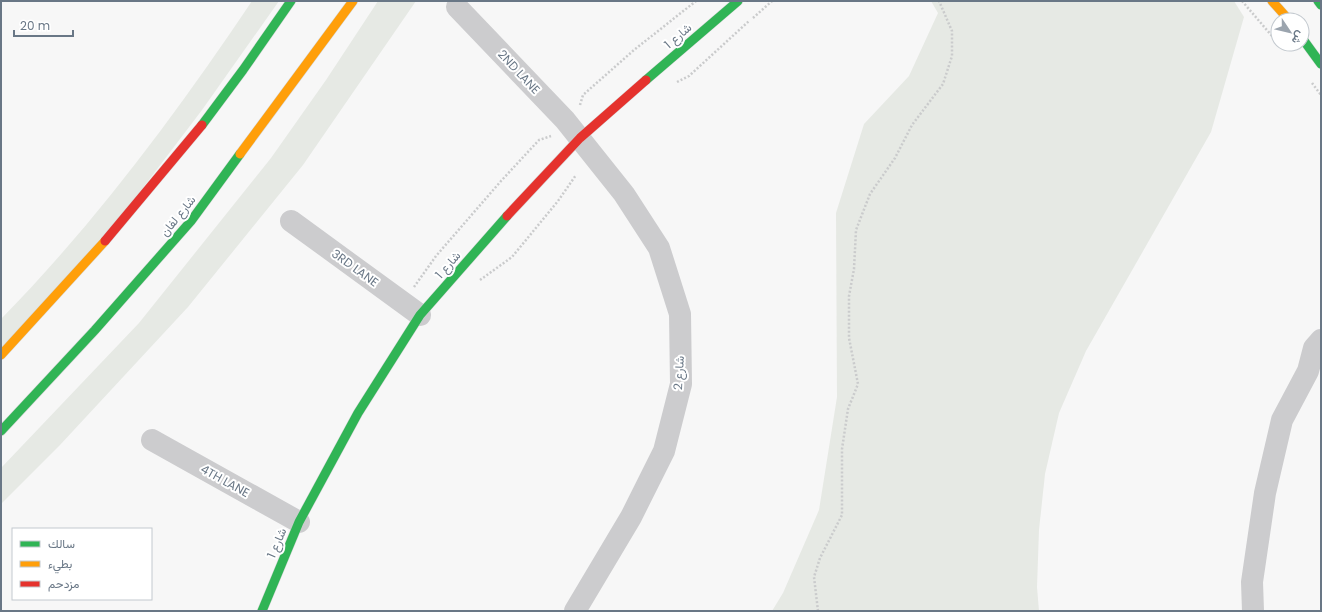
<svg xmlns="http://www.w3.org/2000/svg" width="1322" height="612" viewBox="0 0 1322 612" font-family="Poppins,Vazirmatn,sans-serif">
  <rect width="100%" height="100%" fill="#f7f7f7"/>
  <g fill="#e6e9e4">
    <path d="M252 1H279L202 110 126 210 1 350V319C96 222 177 113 252 1Z"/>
    <path d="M378 1H416L303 165 188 307 60 445 1 504V468L139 323 271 158 326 80Z"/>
    <path d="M931 1H1234L1244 17 1211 132 1086 351 1059 413 1045 474 1039 530 1037 587 1039 611H772L783 593 819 510 837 397 836 213 864 124 909 76 938 13Z"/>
  </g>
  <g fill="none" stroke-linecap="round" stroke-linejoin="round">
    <defs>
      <g id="fast">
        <path d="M1318 1 1321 5"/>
        <path d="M1302 38 1321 64"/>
        <path d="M646 80 738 1"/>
        <path d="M202 125 243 70 291 1"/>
        <path d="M1 431 95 330 191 221 240 154"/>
        <path d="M262 611 299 522 358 413 420 315 507 216"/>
      </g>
      <g id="slow">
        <path d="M1272 1 1289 20"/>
        <path d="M240 154 353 1"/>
        <path d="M1 355 105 241"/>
      </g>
      <g id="jam">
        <path d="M507 216 580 138 646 80"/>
        <path d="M105 241 202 125"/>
      </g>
    </defs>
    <use href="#fast" stroke="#d4d5d6" stroke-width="10"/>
    <use href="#slow" stroke="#d4d5d6" stroke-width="10"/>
    <use href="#jam" stroke="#d4d5d6" stroke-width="10"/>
    <g stroke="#cacbcc" stroke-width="2.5" stroke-dasharray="2 2" stroke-linecap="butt">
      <path d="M1242 1 1278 43"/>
      <path d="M753 18 772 1"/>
      <path d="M1279 44 1283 48"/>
      <path d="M677 82 689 76 749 21"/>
      <path d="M1312 83 1321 95"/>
      <path d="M580 105 583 95 634 50 696 1"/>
      <path d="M480 280 512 257 558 201 576 175"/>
      <path d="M414 287 436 256 501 181 539 140 551 136"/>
      <path d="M818 611 814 577 820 558 842 515V449L848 409 858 384 849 338V296L854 269 856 230 870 194 895 158 912 125 943 84 952 56V31L939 1"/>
    </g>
    <g stroke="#ccccce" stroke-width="22">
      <path d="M457 7 565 120 624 194 659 248 680 314 681 384 664 451 631 517 575 611"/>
      <path d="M291 221 420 315"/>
      <path d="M152 440 299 522"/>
      <path d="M1253 611 1252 582 1265 493 1282 420 1308 371 1314 348 1321 340"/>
    </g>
    <use href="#fast" stroke="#30b455" stroke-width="9"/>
    <use href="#slow" stroke="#ff9f0a" stroke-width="9"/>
    <use href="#jam" stroke="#e5322d" stroke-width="9"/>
  </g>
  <g text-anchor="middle" stroke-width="4" stroke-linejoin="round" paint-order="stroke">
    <g font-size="12" fill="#697786" stroke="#fff">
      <text transform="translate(678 36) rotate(-41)" y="4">شارع 1</text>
      <text transform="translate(519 72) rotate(47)" y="4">2ND LANE</text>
      <text transform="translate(178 216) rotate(-51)" y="4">شارع لفان</text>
      <text transform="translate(448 265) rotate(-49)" y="4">شارع 1</text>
      <text transform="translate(355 268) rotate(36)" y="4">3RD LANE</text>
      <text transform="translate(679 373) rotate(-87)" y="4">شارع 2</text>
      <text transform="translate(225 481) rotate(29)" y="4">4TH LANE</text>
      <text transform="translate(277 543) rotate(-67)" y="4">شارع 1</text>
    </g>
  </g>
  <rect width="1322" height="612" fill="none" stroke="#697786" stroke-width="4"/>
  <rect x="12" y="528" width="140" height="72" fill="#ffffff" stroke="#c3c9cf"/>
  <rect x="20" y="541" width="20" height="6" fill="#30b455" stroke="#c3c9cf"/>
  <text x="48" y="548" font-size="12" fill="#697786">سالك</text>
  <rect x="20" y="561" width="20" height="6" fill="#ff9f0a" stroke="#c3c9cf"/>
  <text x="48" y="568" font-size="12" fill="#697786">بطيء</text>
  <rect x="20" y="581" width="20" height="6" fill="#e5322d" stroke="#c3c9cf"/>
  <text x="48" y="588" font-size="12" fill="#697786">مزدحم</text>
  <g transform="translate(1290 32) rotate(125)"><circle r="19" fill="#ffffff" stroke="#c3c9cf"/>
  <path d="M0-3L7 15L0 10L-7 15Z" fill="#9ba4ae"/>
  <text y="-6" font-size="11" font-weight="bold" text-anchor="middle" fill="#697786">ش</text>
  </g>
  <path d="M14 30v6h59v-6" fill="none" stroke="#697786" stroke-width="2"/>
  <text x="20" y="30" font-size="12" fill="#697786" stroke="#ffffff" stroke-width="3" paint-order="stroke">20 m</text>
</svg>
